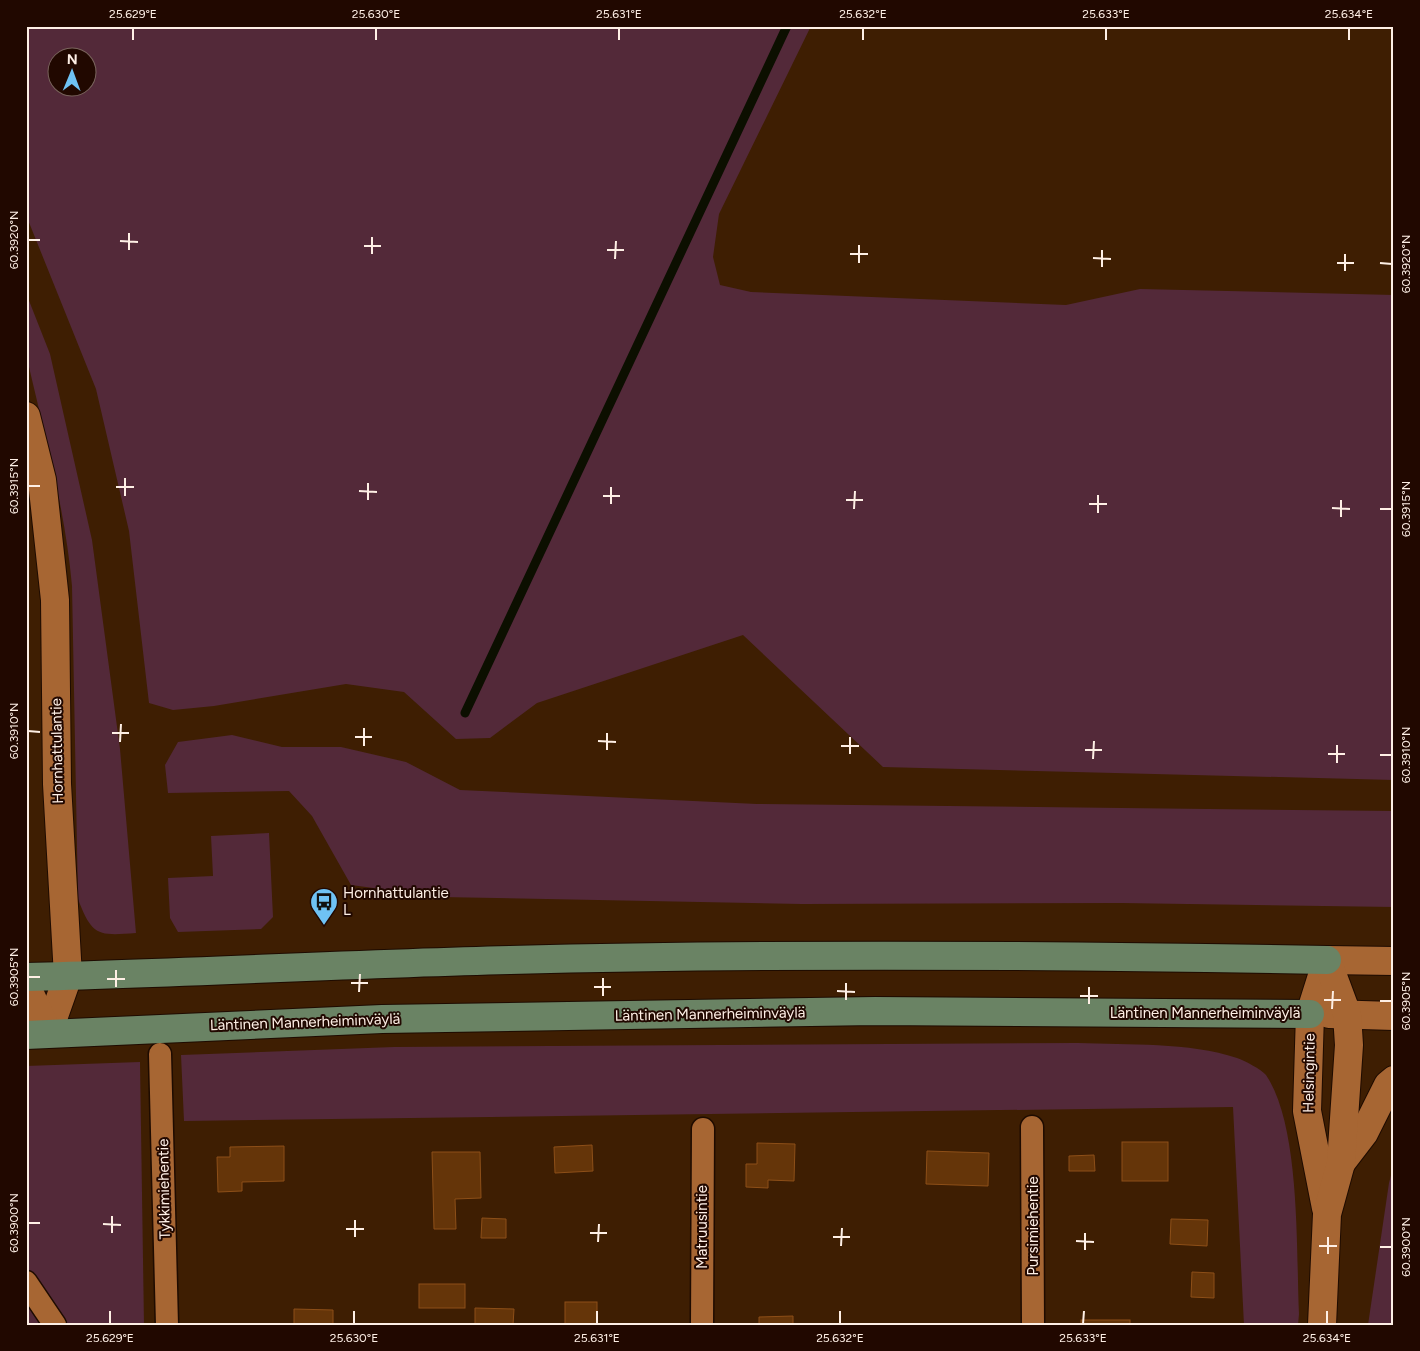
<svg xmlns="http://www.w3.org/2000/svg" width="1420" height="1351" viewBox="0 0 1420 1351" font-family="Figtree,sans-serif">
  <rect width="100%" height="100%" fill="#3e1e02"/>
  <g fill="#532939" fill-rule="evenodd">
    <path d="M26 26H811L719 214 713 257 720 285 751 292 1066 305 1140 289 1394 295V780L883 767 743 635 537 703 490 738 456 739 404 692 346 684 214 706 173 710 149 703 129 531 96 389 26 215ZM58 58H88V88H58Z"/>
    <path d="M26 293 50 354 92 540 120 749 136 933C98 936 92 936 78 899L72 586C65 508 44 433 27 358 23 340 26 312 26 293Z"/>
    <path d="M232 735 282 747H341L406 762 460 790 757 804 1394 811V907L1121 903 802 904 440 897 351 885 312 816 289 791 168 793 165 765 178 742Z"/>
    <path d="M269 833 273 917 261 929 178 932 170 918 168 878 213 876 211 836Z"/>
    <path d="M1078 1043C1128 1045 1189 1042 1237 1058 1245 1061 1261 1069 1266 1075 1301 1127 1296 1251 1299 1314L1298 1325H1244L1233 1107 184 1121 181 1055 394 1047Z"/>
    <path d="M140 1062 144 1325H26V1066Z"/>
    <path d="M1394 1164V1325H1368L1389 1183Z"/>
  </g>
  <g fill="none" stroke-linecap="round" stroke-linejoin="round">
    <path stroke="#0c0f00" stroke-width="9" d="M465 713 787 26"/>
  </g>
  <g fill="#653509" stroke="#8d4f18">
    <rect x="1122" y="1142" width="46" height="39"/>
    <path d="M757 1143 795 1144 794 1181 768 1180V1188L746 1187V1164H757Z"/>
    <path d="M592 1145 593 1171 555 1173 554 1147Z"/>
    <path d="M284 1146V1181L242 1182V1191L218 1192 217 1157H230V1147Z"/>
    <path d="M927 1151 989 1153 988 1186 926 1184Z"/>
    <path d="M432 1152H480L481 1198 455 1199 456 1229H434Z"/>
    <path d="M1094 1155 1095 1171H1069V1156Z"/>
    <path d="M482 1218 506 1219V1238H481Z"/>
    <path d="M1171 1219 1208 1220 1207 1246 1170 1244Z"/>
    <path d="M1192 1272 1214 1273V1298L1191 1297Z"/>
    <rect x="419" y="1284" width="46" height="24"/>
    <rect x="565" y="1302" width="32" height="23"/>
    <path d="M475 1308 514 1309 513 1325H475Z"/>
    <path d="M294 1309 333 1310V1325H294Z"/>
    <path d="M793 1316V1325H759V1317Z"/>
    <rect x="1081" y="1320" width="49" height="5"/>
  </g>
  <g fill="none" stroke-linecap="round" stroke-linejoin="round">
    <defs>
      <g id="street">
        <path d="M160 1054 167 1325"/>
        <path d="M1032 1127 1033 1325"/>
        <path d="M26 1282 55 1325"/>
        <path d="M702 1325 703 1129"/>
      </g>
      <g id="secondary">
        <path d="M26 416 42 480 55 600 57 784 68 976 48 1033"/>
        <path d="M1327 960 1394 961"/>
        <path d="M26 985 48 1033"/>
        <path d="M1329 1014 1394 1016"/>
        <path d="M1341 1163 1364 1133 1388 1085 1394 1080"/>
        <path d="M1326 1208 1307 1111 1310 1014 1327 960"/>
        <path d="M1322 1325 1327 1214 1341 1163 1349 1045 1347 1014 1327 960"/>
      </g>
      <g id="primary">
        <path d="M26 977C187 973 348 964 510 960 782 953 1054 955 1327 960"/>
        <path d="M26 1035 382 1019 875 1011 1310 1014"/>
      </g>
    </defs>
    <use href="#street" stroke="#1e0b00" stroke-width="25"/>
    <use href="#secondary" stroke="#1e0b00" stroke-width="30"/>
    <use href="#primary" stroke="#1e0b00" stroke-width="30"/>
    <use href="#street" stroke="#a76633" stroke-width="22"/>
    <use href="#secondary" stroke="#a76633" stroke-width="28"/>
    <use href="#primary" stroke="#6a8364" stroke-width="28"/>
  </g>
  <path fill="none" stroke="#feefe5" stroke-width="2" d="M133 40V28M376 40V28M619 40V28M863 40V28M1106 40V28M1349 40V28M28 240H40M120 241 138 242M364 246H381M129 250V233M607 250H624M372 254V237M850 254H868M1093 258 1111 259M615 259 616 241M859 263V245M1337 263H1354M1380 263 1392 264M1102 267V250M1345 271V254M28 486H40M116 487H134M359 491 377 492M125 496V478M603 496H620M368 500V483M846 500H863M611 504V487M1089 504H1107M1332 508 1350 509M854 509 855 491M1380 509H1392M1098 513V495M1341 517V500M28 731 40 732M112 733H129M355 737H372M598 741 616 742M120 742 121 724M364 746V728M841 746H859M607 750V733M1085 750H1102M850 754V737M1328 754H1345M1380 755H1392M1093 759 1094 741M1337 763V745M28 977H40M107 979H125M351 983H368M116 987V970M594 987H611M837 991 855 992M359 992 360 974M603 996V978M1080 996H1098M846 1000V983M1324 1000H1341M1380 1001H1392M1089 1004V987M1332 1009 1333 991M28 1223H40M103 1224 121 1225M346 1229H364M112 1233V1216M590 1233H607M355 1237V1220M833 1237H850M1076 1241 1094 1242M598 1242 599 1224M841 1246 842 1228M1319 1246H1337M1380 1247H1392M1085 1250V1233M1328 1254V1237M110 1324V1311M354 1324V1311M597 1324V1311M840 1324V1311M1083 1324 1084 1311M1327 1324V1311"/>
  <defs>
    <symbol id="bus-pin" viewBox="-11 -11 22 30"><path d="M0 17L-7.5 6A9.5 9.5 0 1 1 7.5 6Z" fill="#6fc2f4" stroke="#210800"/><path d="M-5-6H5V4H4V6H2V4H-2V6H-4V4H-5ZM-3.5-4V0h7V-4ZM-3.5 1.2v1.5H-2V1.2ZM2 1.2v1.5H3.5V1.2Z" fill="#111"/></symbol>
  </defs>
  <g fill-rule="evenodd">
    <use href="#bus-pin" x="308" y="886" width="32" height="43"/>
  </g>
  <g text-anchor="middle" stroke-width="4" stroke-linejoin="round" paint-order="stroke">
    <g font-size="15" fill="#feefe5" stroke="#210800">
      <text transform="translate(57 751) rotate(-91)" y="5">Hornhattulantie</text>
      <text x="1205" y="1018">Läntinen Mannerheiminväylä</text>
      <text transform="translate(710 1014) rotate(-1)" y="5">Läntinen Mannerheiminväylä</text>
      <text transform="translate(305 1022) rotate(-2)" y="5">Läntinen Mannerheiminväylä</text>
      <text transform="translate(1309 1073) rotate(-89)" y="5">Helsingintie</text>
      <text transform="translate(164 1189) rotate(-91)" y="5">Tykkimiehentie</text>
      <text transform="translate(1033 1226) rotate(-90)" y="5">Pursimiehentie</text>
      <text transform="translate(702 1227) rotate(-90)" y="5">Matruusintie</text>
    </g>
    <g font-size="15" fill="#feefe5" stroke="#210800" text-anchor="start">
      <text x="343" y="898">Hornhattulantie<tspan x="343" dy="17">L</tspan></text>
    </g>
  </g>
  <rect width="1420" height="1351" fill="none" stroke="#210800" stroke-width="55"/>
  <g transform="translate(72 72) rotate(1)"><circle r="24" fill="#210800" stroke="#79645c"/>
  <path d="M0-4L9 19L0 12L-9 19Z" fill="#6fc2f4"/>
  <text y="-8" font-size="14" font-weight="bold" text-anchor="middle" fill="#feefe5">N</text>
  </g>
  <rect x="28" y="28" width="1364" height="1296" fill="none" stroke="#feefe5" stroke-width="2"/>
  <g font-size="12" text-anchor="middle" fill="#feefe5">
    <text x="133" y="18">25.629°E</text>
    <text x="376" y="18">25.630°E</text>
    <text x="619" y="18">25.631°E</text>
    <text x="863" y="18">25.632°E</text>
    <text x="1106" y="18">25.633°E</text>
    <text x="1349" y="18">25.634°E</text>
    <text transform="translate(14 240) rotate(-90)" y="4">60.3920°N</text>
    <text transform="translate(1406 264) rotate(-90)" y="4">60.3920°N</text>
    <text transform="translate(14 486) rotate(-90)" y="4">60.3915°N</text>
    <text transform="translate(1406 509) rotate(-90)" y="4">60.3915°N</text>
    <text transform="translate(14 731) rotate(-90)" y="4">60.3910°N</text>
    <text transform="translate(1406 755) rotate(-90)" y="4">60.3910°N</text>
    <text transform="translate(14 977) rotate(-90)" y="4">60.3905°N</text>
    <text transform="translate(1406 1001) rotate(-90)" y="4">60.3905°N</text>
    <text transform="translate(14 1223) rotate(-90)" y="4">60.3900°N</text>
    <text transform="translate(1406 1247) rotate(-90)" y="4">60.3900°N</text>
    <text x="110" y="1342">25.629°E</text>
    <text x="354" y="1342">25.630°E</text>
    <text x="597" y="1342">25.631°E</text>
    <text x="840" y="1342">25.632°E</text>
    <text x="1083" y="1342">25.633°E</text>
    <text x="1327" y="1342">25.634°E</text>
  </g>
</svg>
